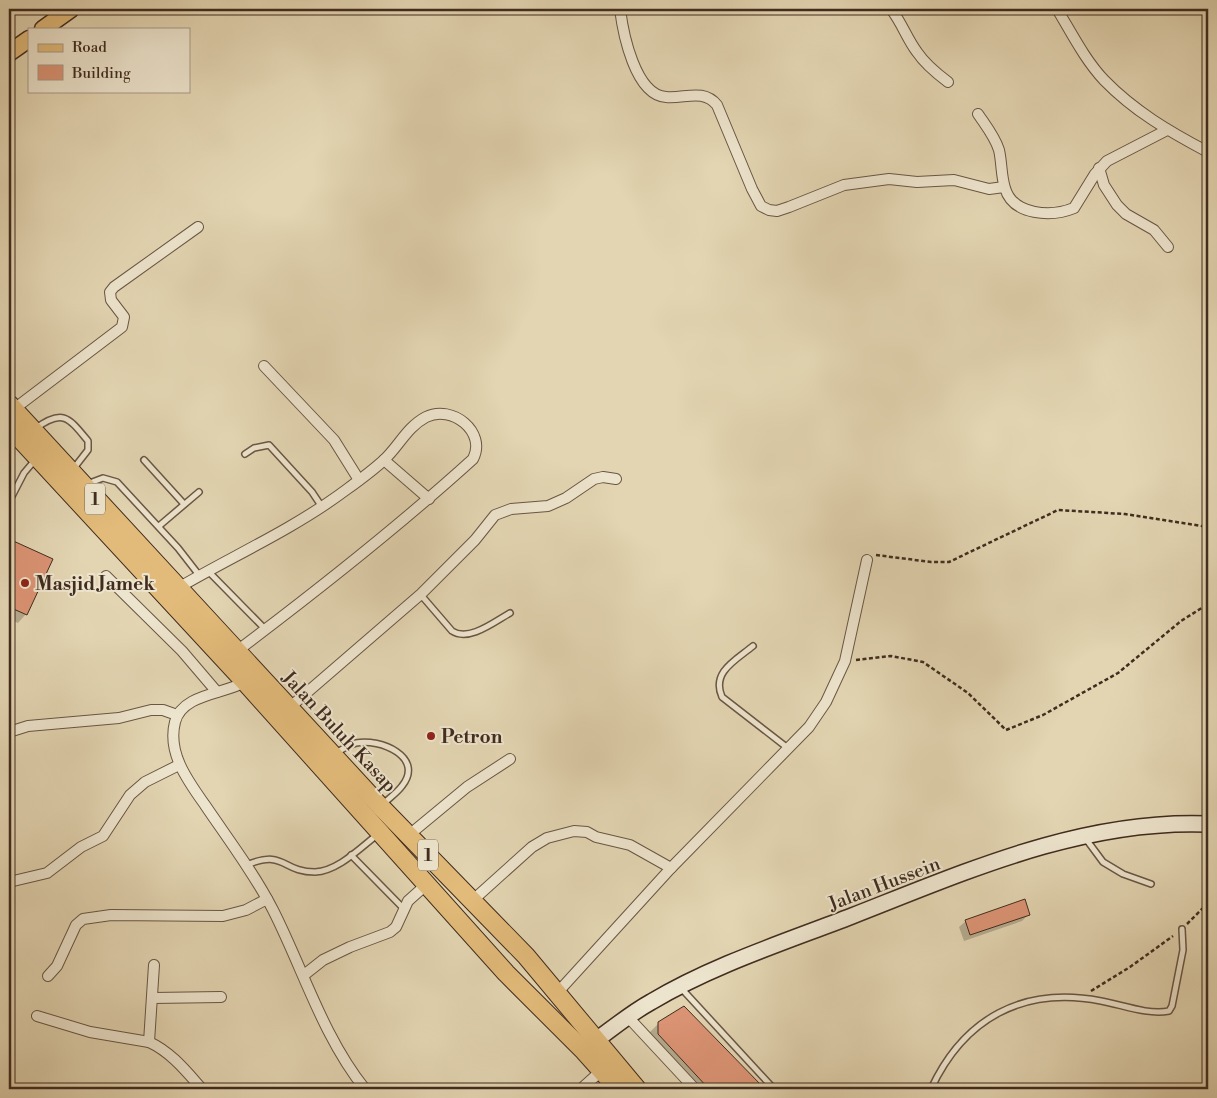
<svg xmlns="http://www.w3.org/2000/svg" width="1217" height="1098" viewBox="0 0 1217 1098" font-family="'Libre Bodoni',serif">
  <rect width="100%" height="100%" fill="#e3d5b2"/>
  <filter id="stains"><feTurbulence type="fractalNoise" baseFrequency=".004" numOctaves="4"/><feColorMatrix values="0 0 0 0 .2 0 0 0 0 .09 0 0 0 0 .02 0 0 0 .5 -.17"/></filter>
  <radialGradient id="worn" r=".72"><stop offset=".6" stop-color="#630" stop-opacity="0"/><stop offset="1" stop-color="#630" stop-opacity=".3"/></radialGradient>
  <g fill="#0003">
    <path d="M9 540 51 559 26 614 18 623 9 619Z"/>
    <path d="M1029 914 1022 921 964 941 959 927 966 921Z"/>
    <path d="M659 1023 762 1086 759 1089H692L650 1042V1032Z"/>
  </g>
  <g fill="#dc9475" stroke="#402c1f">
    <path d="M9 539 53 559 27 615 9 607Z"/>
    <path d="M1025 899 1030 915 970 935 965 920Z"/>
    <path d="M684 1006 763 1087 760 1089H709L658 1034V1022Z"/>
  </g>
  <g fill="none" stroke-linecap="round" stroke-linejoin="round">
    <defs>
      <g id="service">
        <path d="M35 429C63 408 69 418 88 441V450L74 468"/>
        <path d="M245 454 254 448 269 445 312 492 322 507"/>
        <path d="M144 460 184 504"/>
        <path d="M87 484 103 478 117 482 178 548 199 575"/>
        <path d="M9 502 24 473 35 460"/>
        <path d="M159 526 199 492"/>
        <path d="M208 571 265 629"/>
        <path d="M421 595 452 631C469 642 494 622 510 613"/>
        <path d="M753 646C736 660 711 672 722 697L789 749"/>
        <path d="M335 754C342 749 348 745 356 743 380 738 425 757 402 786 397 793 388 799 382 805"/>
        <path d="M1086 839 1103 862 1123 874 1151 884"/>
        <path d="M351 855 404 909"/>
        <path d="M246 865C286 849 281 872 315 872 338 871 360 848 377 835"/>
        <path d="M681 988 774 1089"/>
        <path d="M931 1089C964 1018 1023 986 1101 1001 1123 1005 1147 1015 1169 1011L1172 1006 1183 950 1182 929"/>
      </g>
      <g id="minor">
        <path d="M620 9C623 33 635 95 666 97 684 99 703 88 717 105L752 189 761 206 769 210 777 211 789 207 844 185 889 179 917 182 954 180 989 189 1004 187"/>
        <path d="M880 9H881"/>
        <path d="M891 9C902 23 907 39 917 52 925 64 936 73 948 82"/>
        <path d="M1057 9C1071 32 1085 60 1104 80 1134 111 1170 132 1208 152"/>
        <path d="M978 114C986 126 995 137 999 150 1002 163 1001 176 1005 188 1013 216 1052 217 1074 208L1095 174 1107 161 1167 130"/>
        <path d="M1099 168 1104 185 1117 205 1126 214 1154 230 1168 247"/>
        <path d="M264 366 334 440 359 480"/>
        <path d="M14 409 122 327 124 317 111 300 110 292 114 287 198 227"/>
        <path d="M384 460 429 499"/>
        <path d="M106 576 182 651 217 692"/>
        <path d="M178 588C231 557 289 531 339 495 354 484 370 473 384 460 399 446 407 427 426 417 452 404 487 432 473 459 398 527 318 590 237 651"/>
        <path d="M245 682C224 694 182 694 175 722 167 753 188 781 205 805 228 839 254 873 273 910 303 969 323 1037 365 1089"/>
        <path d="M289 708 421 594 475 540 495 515 511 509 548 506 566 498 594 479 603 477 616 479"/>
        <path d="M9 732 28 726 119 718 151 710H163L177 715"/>
        <path d="M409 835 467 787 510 759"/>
        <path d="M9 882 47 873 81 847 103 836 130 795 145 782 179 765"/>
        <path d="M472 901 532 847 547 838 574 831 587 832 596 837 630 845 671 868"/>
        <path d="M304 975 323 960 350 947 390 932 396 927 408 901 427 884"/>
        <path d="M48 976 57 966 76 925 83 919 111 915 223 916 246 910 267 899"/>
        <path d="M558 992 671 868 809 727 826 702 845 661 867 560"/>
        <path d="M153 998 221 997"/>
        <path d="M37 1016 90 1032 149 1042C171 1052 186 1071 202 1089"/>
        <path d="M628 1017 695 1089"/>
        <path d="M149 1042 154 965"/>
        <path d="M581 1089 601 1071"/>
      </g>
      <path id="secondary" d="M595 1041C613 1028 631 1013 651 1002 713 965 785 942 852 916 967 871 1083 819 1208 824"/>
      <g id="primary">
        <path d="M43 29 71 9"/>
        <path d="M9 53 29 39"/>
      </g>
      <g id="trunk">
        <path d="M9 404 380 806 526 956 637 1089"/>
        <path d="M9 427 245 682 506 973 584 1051 618 1089"/>
      </g>
    </defs>
    <use href="#service" stroke="#695644" stroke-width="8"/>
    <use href="#minor" stroke="#695644" stroke-width="12"/>
    <use href="#secondary" stroke="#402c1f" stroke-width="18"/>
    <use href="#primary" stroke="#402c1f" stroke-width="19"/>
    <use href="#trunk" stroke="#402c1f" stroke-width="20"/>
    <g stroke="#402c1f" stroke-width="2.5" stroke-dasharray="4 2.5" stroke-linecap="butt">
      <path d="M876 555 931 562H949L1058 510 1125 514 1208 527"/>
      <path d="M856 660 891 656 923 662 968 693 1006 730 1043 715 1118 673 1181 621 1208 604"/>
      <path d="M1187 924 1208 903"/>
      <path d="M1091 991 1130 967 1173 936"/>
    </g>
    <use href="#service" stroke="#ede4cd" stroke-width="5"/>
    <use href="#minor" stroke="#ede4cd" stroke-width="10"/>
    <use href="#secondary" stroke="#ede4cd" stroke-width="15"/>
    <use href="#primary" stroke="#e2ba79" stroke-width="16"/>
    <use href="#trunk" stroke="#e2ba79" stroke-width="18"/>
  </g>
  <g fill="#8f2418" stroke="#ede4cd" stroke-width="2">
    <circle cx="25" cy="583" r="5"/>
    <circle cx="431" cy="736" r="5"/>
  </g>
  <g text-anchor="middle" stroke-width="4" stroke-linejoin="round" paint-order="stroke">
    <g fill="#ede4cd" stroke="#746353" stroke-width="1">
      <rect x="85" y="483.5" width="20" height="31" rx="4"/>
      <rect x="418" y="839.5" width="20" height="31" rx="4"/>
    </g>
    <g font-size="18" font-weight="bold" fill="#402c1f">
      <text x="95" y="505">1</text>
      <text x="428" y="861">1</text>
    </g>
    <g font-size="19" font-weight="bold" fill="#402c1f" stroke="#ede4cd" text-anchor="start">
      <text x="35" y="590">Masjid Jamek</text>
      <text x="441" y="743">Petron</text>
    </g>
    <g font-size="19" fill="#402c1f" stroke="#ede4cd">
      <text transform="translate(340 731) rotate(47)" y="7">Jalan Buluh Kasap</text>
      <text transform="translate(884 883) rotate(-21)" y="7">Jalan Hussein</text>
    </g>
  </g>
  <rect width="1217" height="1098" fill="none" stroke="#e3d5b2" stroke-width="30"/>
  <rect x="10" y="10" width="1197" height="1078" fill="none" stroke="#402c1f" stroke-width="2.5"/>
  <rect x="15" y="15" width="1187" height="1068" fill="none" stroke="#402c1f"/>
  <rect x="28" y="28" width="162" height="65" fill="#ede4cd" stroke="#a89a87"/>
  <rect x="38" y="44" width="25" height="8" fill="#e2ba79" stroke="#a89a87"/>
  <text x="72" y="52" font-size="15" fill="#402c1f">Road</text>
  <rect x="38" y="65" width="25" height="15" fill="#dc9475" stroke="#a89a87"/>
  <text x="72" y="78" font-size="15" fill="#402c1f">Building</text>
  <rect width="100%" height="100%" filter="url(#stains)"/>
  <rect width="100%" height="100%" fill="url(#worn)"/>
</svg>
